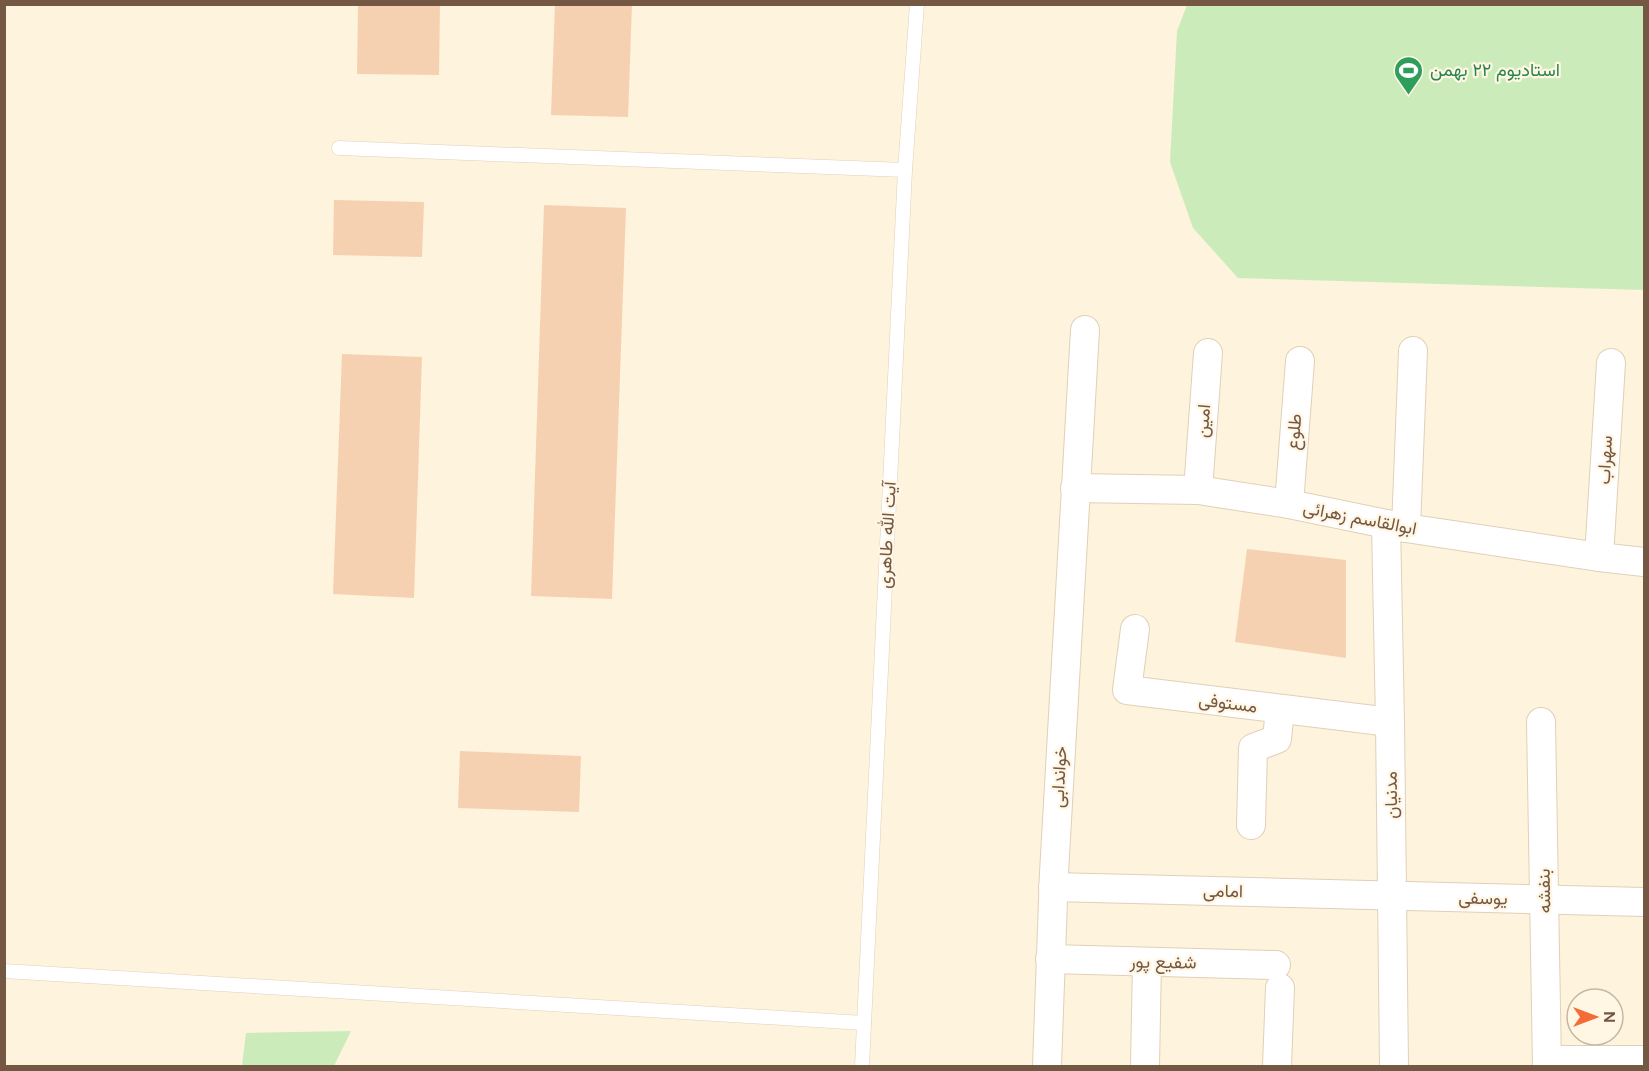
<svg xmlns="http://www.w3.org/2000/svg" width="1649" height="1071" viewBox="0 0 1649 1071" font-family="'DM Sans',Vazirmatn,sans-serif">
  <rect width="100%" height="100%" fill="#fef3dc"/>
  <g fill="#cbecba">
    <path d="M1187 5H1644V290L1238 278 1193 228 1170 162 1177 31Z"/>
    <path d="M351 1031 334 1066H242L246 1033Z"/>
  </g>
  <g fill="#f6d1b1">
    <path d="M358 4H440L439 75 357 74Z"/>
    <path d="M555 4H632L628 117 551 115Z"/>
    <path d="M334 200 424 202 422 257 333 255Z"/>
    <path d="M544 205 626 208 612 599 531 596Z"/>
    <path d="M342 354 422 357 414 598 333 594Z"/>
    <path d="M1247 549 1346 560V658L1235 642Z"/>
    <path d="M460 751 581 756 579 812 458 808Z"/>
  </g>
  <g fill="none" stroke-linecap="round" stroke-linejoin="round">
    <defs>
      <g id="lane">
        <path d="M339 148 905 170"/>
        <path d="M4 971 864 1023"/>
        <path d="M862 1066 905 170 917 4"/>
      </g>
      <g id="street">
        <path d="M1075 488 1198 490 1289 504 1406 528 1599 557 1644 562"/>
        <path d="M1198 490 1208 353"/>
        <path d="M1289 504 1300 361"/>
        <path d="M1386 524 1390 722 1394 1066"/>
        <path d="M1406 528 1413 351"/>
        <path d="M1599 557 1611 363"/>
        <path d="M1135 629 1127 690 1390 722"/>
        <path d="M1541 722 1547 1066"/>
        <path d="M1251 825 1253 748 1277 739 1280 709"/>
        <path d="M1053 887 1644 902"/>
        <path d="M1050 959 1276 965"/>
        <path d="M1547 1060H1644"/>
        <path d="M1047 1066 1054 873 1085 330"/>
        <path d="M1145 1066 1147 962"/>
        <path d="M1277 1066 1280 988"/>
      </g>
    </defs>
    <use href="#lane" stroke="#e2cfb8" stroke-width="15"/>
    <use href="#street" stroke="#e2cfb8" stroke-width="30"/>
    <use href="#lane" stroke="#fff" stroke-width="14"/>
    <use href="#street" stroke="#fff" stroke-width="28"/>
  </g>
  <defs>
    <symbol id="stadium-pin" viewBox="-11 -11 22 30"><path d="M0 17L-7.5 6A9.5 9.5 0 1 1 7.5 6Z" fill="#2e9e5b" stroke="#fff6e4"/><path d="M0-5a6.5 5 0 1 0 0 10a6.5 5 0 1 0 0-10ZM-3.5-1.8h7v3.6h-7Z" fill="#fff"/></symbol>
  </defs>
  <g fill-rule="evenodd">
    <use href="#stadium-pin" x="1392" y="54" width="33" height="45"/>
  </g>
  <g text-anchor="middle" stroke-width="4.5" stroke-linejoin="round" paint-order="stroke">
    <g font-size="18" fill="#27864d" stroke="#fff6e4" text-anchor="start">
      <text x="1430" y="76">استادیوم ۲۲ بهمن</text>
    </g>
    <g font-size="18" fill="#745844" stroke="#fff6e4">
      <text transform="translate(1203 421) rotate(-86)" y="6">امین</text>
      <text transform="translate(1294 432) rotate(-86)" y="6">طلوع</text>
      <text transform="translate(1605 460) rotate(-87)" y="6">سهراب</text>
      <text transform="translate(1360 518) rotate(11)" y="6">ابوالقاسم زهرائی</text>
      <text transform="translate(887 535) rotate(-87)" y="6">آیت الله طاهری</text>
      <text transform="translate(1228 703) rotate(7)" y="6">مستوفی</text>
      <text transform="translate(1059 777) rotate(-87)" y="6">خواندابی</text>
      <text transform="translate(1391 795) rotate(-91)" y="6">مدنیان</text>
      <text transform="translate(1223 891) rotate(1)" y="6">امامی</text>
      <text transform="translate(1544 891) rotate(-91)" y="6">بنفشه</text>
      <text transform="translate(1483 898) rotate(1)" y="6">یوسفی</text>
      <text transform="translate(1163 962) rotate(1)" y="6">شفیع پور</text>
    </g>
  </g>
  <rect width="1649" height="1071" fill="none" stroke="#745844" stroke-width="12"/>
  <g transform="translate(1595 1017) rotate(90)"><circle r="28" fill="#fff6e4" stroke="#c7b7a4" stroke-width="1.5"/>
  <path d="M0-4.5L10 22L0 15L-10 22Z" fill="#f36c36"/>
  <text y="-9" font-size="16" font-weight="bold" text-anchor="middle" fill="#745844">N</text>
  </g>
</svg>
